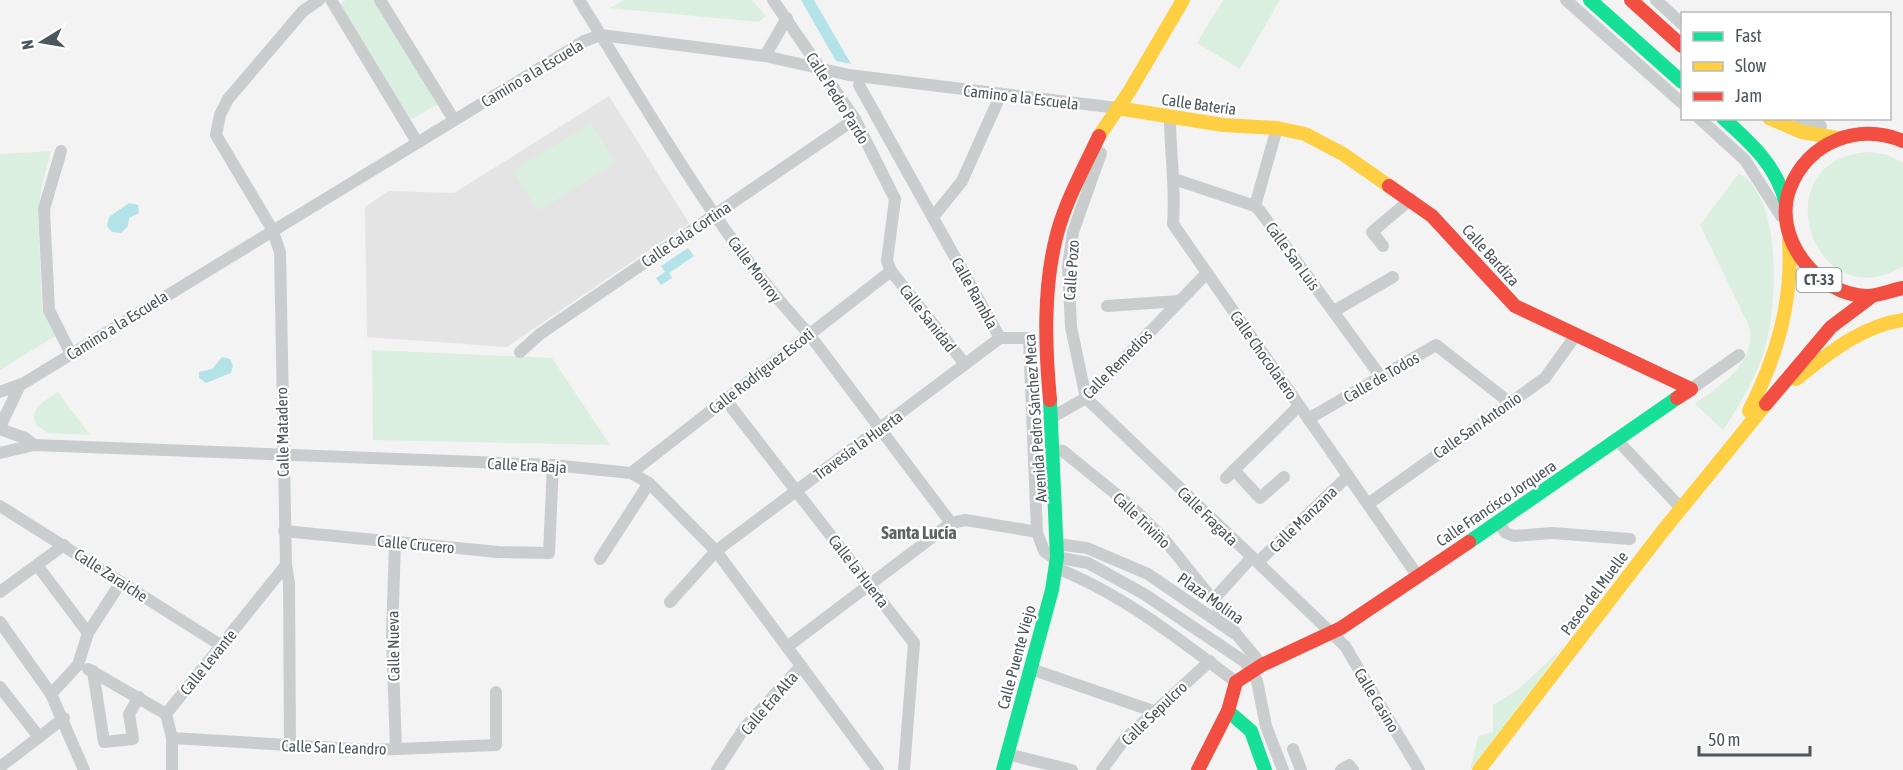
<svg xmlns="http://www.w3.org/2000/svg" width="1903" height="770" viewBox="0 0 1903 770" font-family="'Asap Condensed',sans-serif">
  <rect width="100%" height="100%" fill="#f3f3f3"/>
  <path fill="#e5e4e4" d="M609 96 689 223 507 347 367 337 365 207 388 191 454 193Z"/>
  <g fill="#daefe0">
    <path d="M346 0H374L438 104 410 120 338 5Z"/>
    <path d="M624 0H752L766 16 759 22 609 8Z"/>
    <path d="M1223 0H1280L1240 69 1197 43Z"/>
    <path d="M591 123 615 163 538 211 513 171Z"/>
    <path d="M51 151 42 185 38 214 42 308 55 336 0 370V154Z"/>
    <path d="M1869 152 1888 155 1903 163V266C1812 322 1760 158 1869 152Z"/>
    <path d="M1739 173C1784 199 1777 310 1764 352 1754 381 1740 405 1723 430L1695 404C1721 384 1757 364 1749 326L1700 225Z"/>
    <path d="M372 350 552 358 610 445 373 440Z"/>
    <path d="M58 392 90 435 48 433 36 425C29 407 45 401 58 392Z"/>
    <path d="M1565 645 1470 770 1478 736 1493 732V705L1520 688Z"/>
  </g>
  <g fill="#b3e2e8">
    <path d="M801 0H814L851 64 836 61Z"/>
    <path d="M129 203 138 205 139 213 129 218 128 226 121 233 112 232 107 226 109 217Z"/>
    <path d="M688 248 694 256 669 273 672 278 661 285 656 278 665 272 661 266Z"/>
    <path d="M222 357 230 359 233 366 231 373 206 383 199 378V372L212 369Z"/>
  </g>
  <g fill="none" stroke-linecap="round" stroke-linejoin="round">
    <g stroke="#cacdce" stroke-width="12">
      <path d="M331 0 417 142"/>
      <path d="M380 0 454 120"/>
      <path d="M579 0C651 114 717 235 809 334L951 523"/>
      <path d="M773 0 855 119 895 199 887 261 891 271 965 364"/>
      <path d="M1566 0 1682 103"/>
      <path d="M1656 0 1682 24"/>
      <path d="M765 56 787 18"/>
      <path d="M859 85 1000 338"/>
      <path d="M1170 117C1170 153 1176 188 1173 224L1417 575"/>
      <path d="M1699 118 1745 160 1781 216"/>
      <path d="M1800 118 1821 126"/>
      <path d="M61 151 44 209 49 310 71 354"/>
      <path d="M1092 151 1101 153 1073 232 1068 266 1071 327 1086 398 1345 646 1419 770"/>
      <path d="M1174 179 1255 206 1260 211 1381 377"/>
      <path d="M1255 206 1277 128"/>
      <path d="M933 217 962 181 1001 94"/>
      <path d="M1383 246 1372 232 1411 199"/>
      <path d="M1107 306 1179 301"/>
      <path d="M1334 311 1393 277"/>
      <path d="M1000 338H1029L1037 532 1044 551 1051 556 1088 563 1144 594 1245 662 1257 681 1266 726 1283 770"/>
      <path d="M520 352 540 334 855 119"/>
      <path d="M1691 389 1739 355"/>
      <path d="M0 392 24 383 584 41 601 35 765 56 849 75 1117 108"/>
      <path d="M725 399 914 643 904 770"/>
      <path d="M1049 419 1086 398 1207 273"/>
      <path d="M1308 419 1436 345 1509 402"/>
      <path d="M0 427 20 385"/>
      <path d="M0 429 25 438 34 445"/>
      <path d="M1617 440 1680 507"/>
      <path d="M1054 450 1063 451 1133 508 1164 539 1213 600 1237 635"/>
      <path d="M0 453 34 445 553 465 631 473 649 483 716 551 878 770"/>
      <path d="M1234 470 1260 498 1284 477"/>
      <path d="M631 473 891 271"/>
      <path d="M1226 478 1299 406"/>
      <path d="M1368 504 1545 378 1576 335"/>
      <path d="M0 506 222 646"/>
      <path d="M1498 523 1506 533 1514 536 1552 533 1630 539"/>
      <path d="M284 531 498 552 549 553 553 465"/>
      <path d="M395 543 392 636 396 749"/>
      <path d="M1058 544 1087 548 1148 574 1237 635 1262 665"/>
      <path d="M600 559 649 483"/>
      <path d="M1258 562 1348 476"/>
      <path d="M37 565 88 633"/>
      <path d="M1056 568C1121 593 1180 640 1236 682"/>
      <path d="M0 592 64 545"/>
      <path d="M1213 600 1252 557"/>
      <path d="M670 602 716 551 1000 338"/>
      <path d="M0 622 51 694 84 770"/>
      <path d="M787 647 951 523 966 520 1037 532"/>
      <path d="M88 669 166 714"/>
      <path d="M1031 669 1153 711"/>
      <path d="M93 671 104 742 133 739 129 714 139 697"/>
      <path d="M0 687 39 737"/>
      <path d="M51 694 78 665 88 633 121 582"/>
      <path d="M172 738 372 750 496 745V692"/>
      <path d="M290 746 289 583 286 565 280 252 272 229 216 135 220 115 228 99 303 11 319 0"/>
      <path d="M1293 749 1301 770"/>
      <path d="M1007 754 1072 770"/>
      <path d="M0 767 64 718"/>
      <path d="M172 770V738L166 714 286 565"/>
      <path d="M717 770 745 727 801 666"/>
      <path d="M1102 770 1124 740 1210 661"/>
      <path d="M1341 770 1349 765 1353 770"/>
    </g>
    <g stroke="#16e098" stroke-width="14">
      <path d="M1590 0 1682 82"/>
      <path d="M1723 118C1751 143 1777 166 1786 204"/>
      <path d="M1469 542 1677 398"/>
      <path d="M1228 711 1251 731 1265 770"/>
      <path d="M1003 770 1052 590 1057 557 1050 400"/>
    </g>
    <g stroke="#ffcf43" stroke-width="14">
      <path d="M1117 108 1223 125 1277 128 1305 134 1343 154 1389 186"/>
      <path d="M1769 118 1802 132 1837 138"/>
      <path d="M1099 136 1129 92 1183 0"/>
      <path d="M1796 379C1828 354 1861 326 1903 320"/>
      <path d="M1749 411C1777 356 1793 302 1789 240"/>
      <path d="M1479 770 1662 532 1766 404"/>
    </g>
    <g stroke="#f24e42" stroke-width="14">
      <path d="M1631 0 1682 46"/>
      <path d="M1903 141C1858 122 1808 142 1790 188 1771 237 1817 295 1867 296 1878 296 1892 290 1903 288"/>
      <path d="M1389 186 1432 216 1515 306 1691 389 1677 398"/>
      <path d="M1050 400C1045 346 1043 287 1057 234 1066 200 1084 168 1099 136"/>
      <path d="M1766 404 1831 327 1871 297"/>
      <path d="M1198 770 1228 711 1236 682 1262 665 1341 628 1469 542"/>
    </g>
  </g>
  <g text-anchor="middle" stroke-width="4.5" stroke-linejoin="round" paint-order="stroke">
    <rect fill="#fff" stroke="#81898e" stroke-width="1.5" x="1796.5" y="268" width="45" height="24" rx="4.5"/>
    <g font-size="15" font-weight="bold" fill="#4b565d">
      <text x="1819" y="285">CT-33</text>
    </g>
    <g font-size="16" fill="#4b565d" stroke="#fff">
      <text transform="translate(532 73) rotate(-31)" y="6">Camino a la Escuela</text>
      <text transform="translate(1021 97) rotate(7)" y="6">Camino a la Escuela</text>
      <text transform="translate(838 98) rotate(58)" y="6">Calle Pedro Pardo</text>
      <text transform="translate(1199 104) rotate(8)" y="6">Calle Batería</text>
      <text transform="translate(686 234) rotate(-34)" y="6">Calle Cala Cortina</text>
      <text transform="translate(1491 255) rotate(48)" y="6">Calle Bardiza</text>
      <text transform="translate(1293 256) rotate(54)" y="6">Calle San Luis</text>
      <text transform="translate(755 269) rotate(53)" y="6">Calle Monroy</text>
      <text transform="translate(1071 270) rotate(-86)" y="6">Calle Pozo</text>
      <text transform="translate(975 293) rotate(61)" y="6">Calle Rambla</text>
      <text transform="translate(928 318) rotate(52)" y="6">Calle Sanidad</text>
      <text transform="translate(117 325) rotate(-32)" y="6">Camino a la Escuela</text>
      <text transform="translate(1264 355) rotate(55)" y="6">Calle Chocolatero</text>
      <text transform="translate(1117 364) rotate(-45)" y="6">Calle Remedios</text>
      <text transform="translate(761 371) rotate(-38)" y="6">Calle Rodríguez Escoti</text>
      <text transform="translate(1381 377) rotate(-30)" y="6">Calle de Todos</text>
      <text transform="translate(1035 418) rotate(-94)" y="6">Avenida Pedro Sánchez Meca</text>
      <text transform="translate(1477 425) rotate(-35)" y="6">Calle San Antonio</text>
      <text transform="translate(282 432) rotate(-91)" y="6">Calle Matadero</text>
      <text transform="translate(858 445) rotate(-36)" y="6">Travesía la Huerta</text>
      <text transform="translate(527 465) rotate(3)" y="6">Calle Era Baja</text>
      <text transform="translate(1496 503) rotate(-34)" y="6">Calle Francisco Jorquera</text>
      <text transform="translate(1208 516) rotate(44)" y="6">Calle Fragata</text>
      <text transform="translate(1303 519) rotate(-44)" y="6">Calle Manzana</text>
      <text transform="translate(1142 520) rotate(44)" y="6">Calle Triviño</text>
      <text transform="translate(416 544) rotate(5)" y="6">Calle Crucero</text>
      <text transform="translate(859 571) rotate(52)" y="6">Calle la Huerta</text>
      <text transform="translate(111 575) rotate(33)" y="6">Calle Zaraiche</text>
      <text transform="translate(1594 593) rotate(-53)" y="6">Paseo del Muelle</text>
      <text transform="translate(1211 598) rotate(35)" y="6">Plaza Molina</text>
      <text transform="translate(393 646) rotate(-91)" y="6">Calle Nueva</text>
      <text transform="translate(1016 657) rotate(-75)" y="6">Calle Puente Viejo</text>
      <text transform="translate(208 662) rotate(-51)" y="6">Calle Levante</text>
      <text transform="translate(1377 700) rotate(59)" y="6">Calle Casino</text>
      <text transform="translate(769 703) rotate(-49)" y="6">Calle Era Alta</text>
      <text transform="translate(1154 713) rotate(-44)" y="6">Calle Sepulcro</text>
      <text transform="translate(334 747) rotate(2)" y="6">Calle San Leandro</text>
    </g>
    <g font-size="18" font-weight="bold" fill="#5f6366" stroke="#fff">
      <text x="919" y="539">Santa Lucía</text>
    </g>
  </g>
  <rect x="1681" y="12" width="210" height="108" fill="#ffffff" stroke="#b7bbbe" stroke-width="1.5"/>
  <rect x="1693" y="32" width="30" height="9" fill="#16e098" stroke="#b7bbbe" stroke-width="1.5"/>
  <text x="1735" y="42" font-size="18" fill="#4b565d">Fast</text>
  <rect x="1693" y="62" width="30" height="9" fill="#ffcf43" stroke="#b7bbbe" stroke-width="1.5"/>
  <text x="1735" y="72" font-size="18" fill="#4b565d">Slow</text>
  <rect x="1693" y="92" width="30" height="9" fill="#f24e42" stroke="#b7bbbe" stroke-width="1.5"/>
  <text x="1735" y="102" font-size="18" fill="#4b565d">Jam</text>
  <g transform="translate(42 42) rotate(259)" stroke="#ffffff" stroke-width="4.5" paint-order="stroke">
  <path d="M0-4.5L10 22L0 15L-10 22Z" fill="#4b565d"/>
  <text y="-9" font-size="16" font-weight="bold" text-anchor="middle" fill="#4b565d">N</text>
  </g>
  <path d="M1699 746v9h111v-9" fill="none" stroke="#4b565d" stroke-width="3"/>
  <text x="1708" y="746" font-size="18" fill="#4b565d" stroke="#ffffff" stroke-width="4.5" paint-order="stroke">50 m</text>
</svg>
